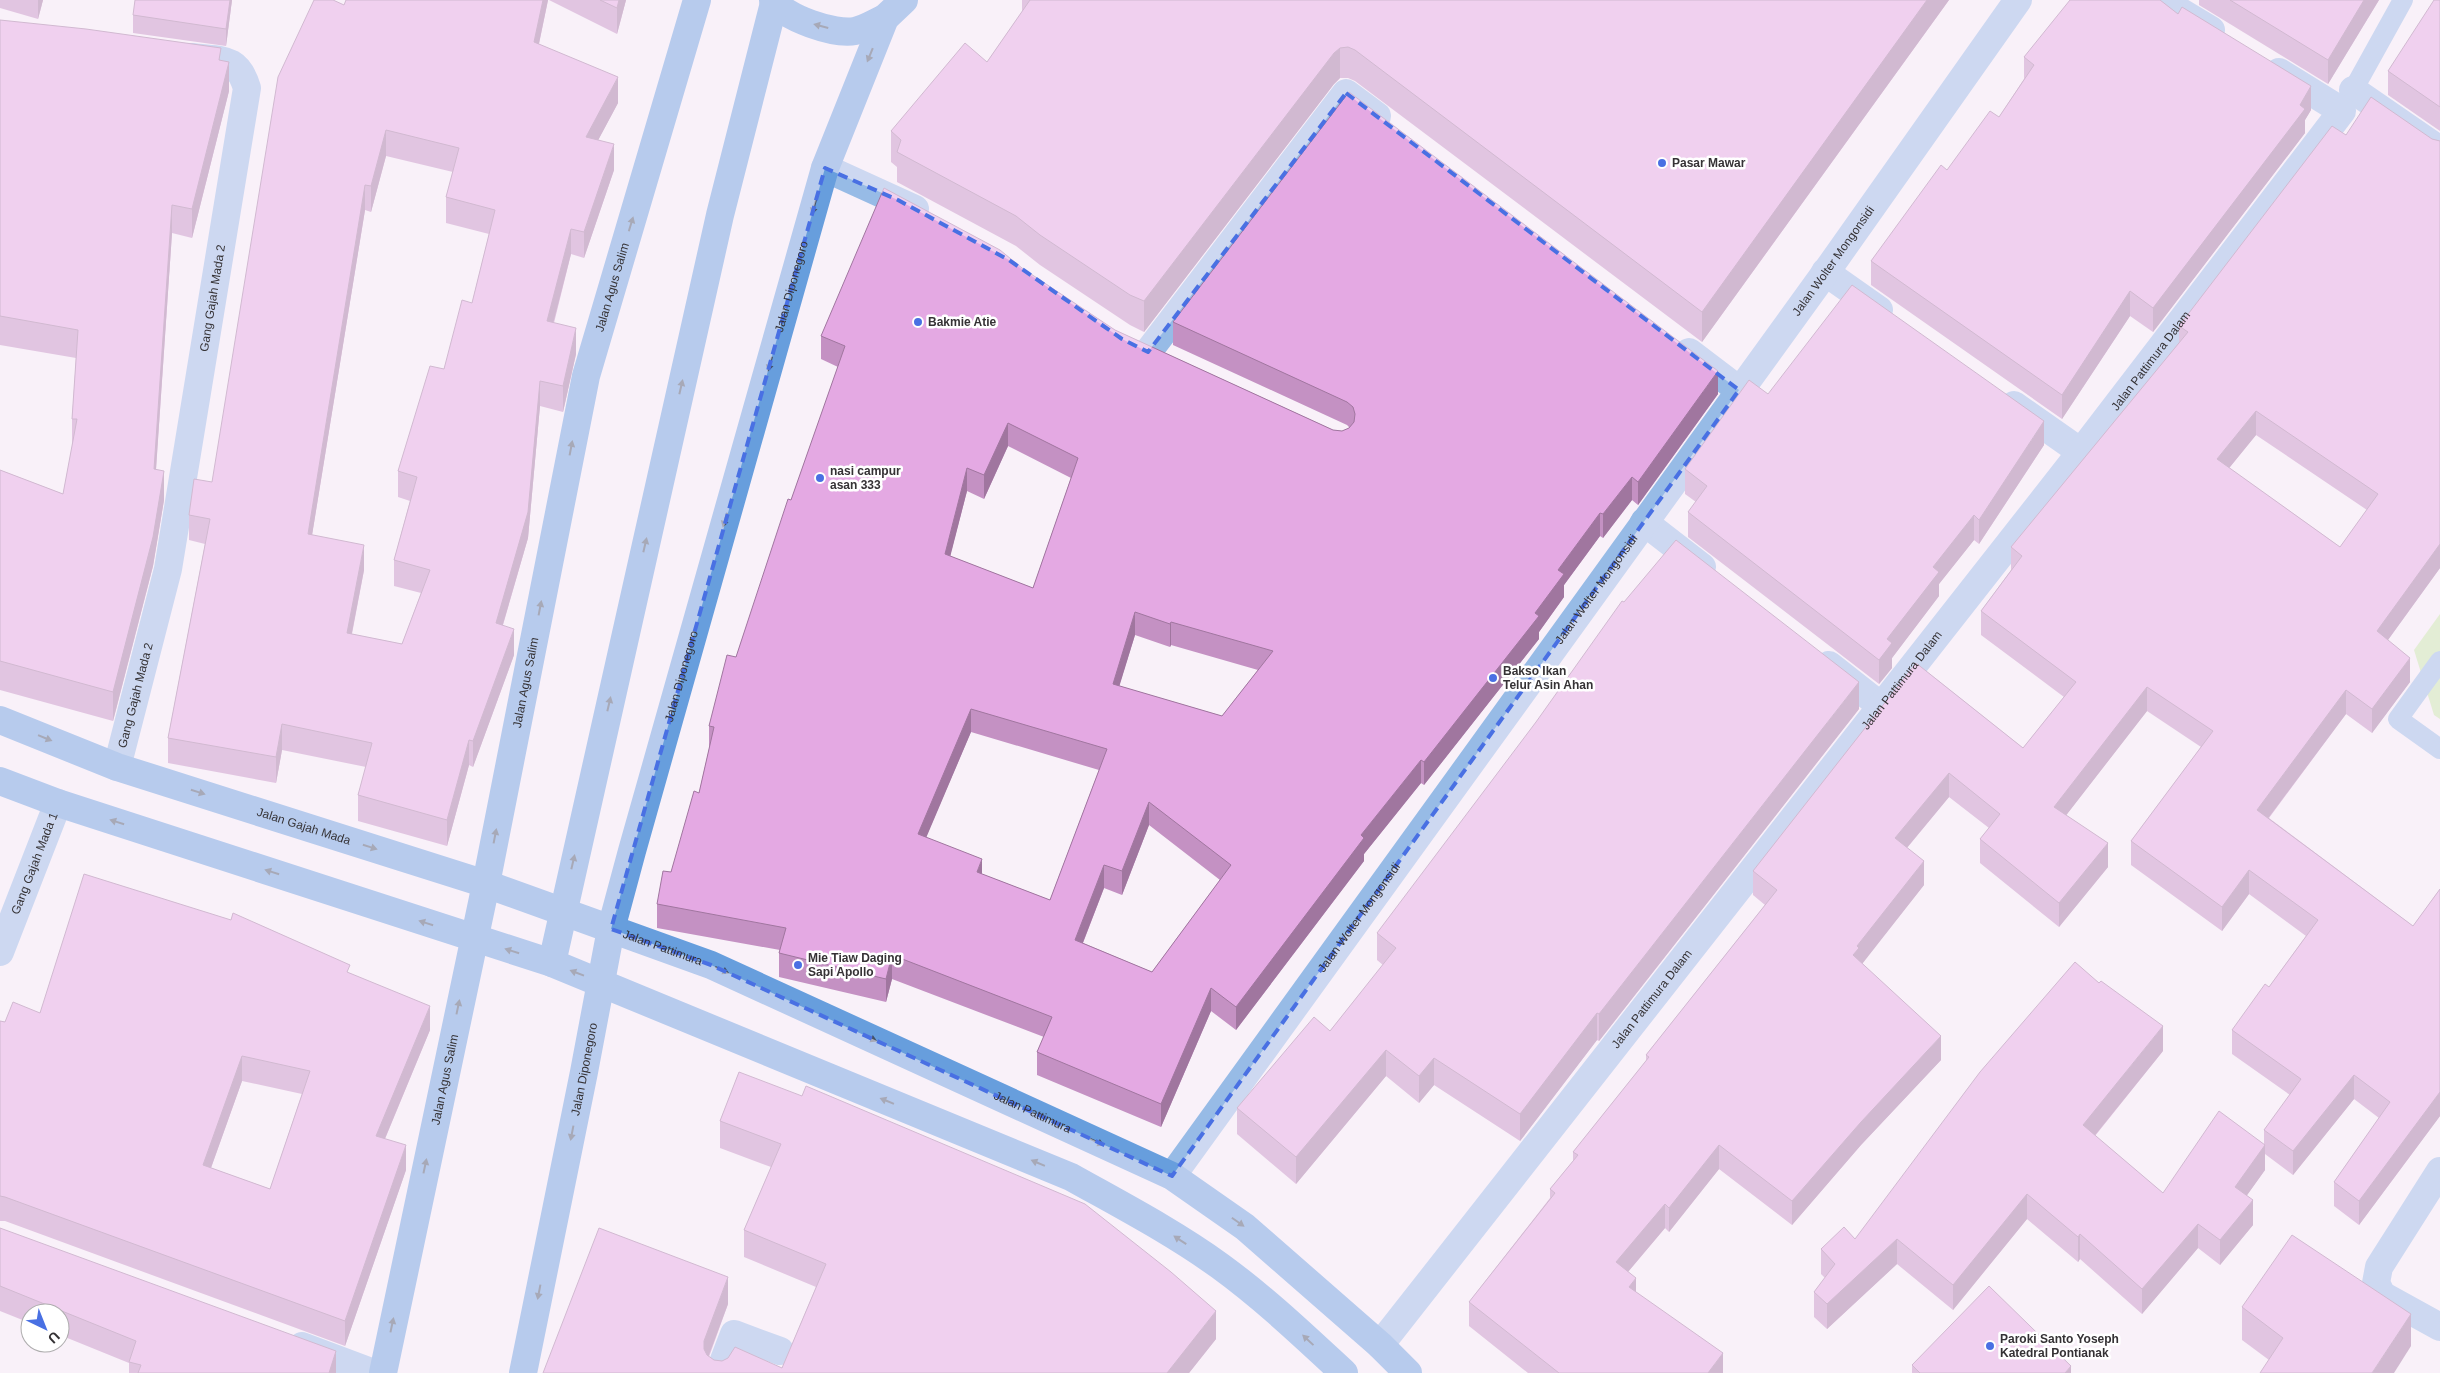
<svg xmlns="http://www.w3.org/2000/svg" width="2440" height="1373" viewBox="0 0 2440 1373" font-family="Helvetica,sans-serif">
  <rect width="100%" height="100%" fill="#f9f1f9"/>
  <path fill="#c8e9a8" d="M2440 614V719L2434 715 2414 650Z"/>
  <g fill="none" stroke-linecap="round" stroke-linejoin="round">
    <g stroke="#97bbe6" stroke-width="20">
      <path d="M2347 101 2403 0"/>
      <path d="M2440 661 2398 719 2440 749"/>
    </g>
    <g stroke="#97bbe6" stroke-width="28">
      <path d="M2161 0 2211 30"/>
      <path d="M2353 90 2440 150"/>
      <path d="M825 168 915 209"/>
      <path d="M1825 272 1879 310"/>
      <path d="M1148 352 1346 93 1377 116"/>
      <path d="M1689 352 1739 390"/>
      <path d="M2014 405 2081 452"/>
      <path d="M1644 522 1702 567"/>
      <path d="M1829 665 1881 706"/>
      <path id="s1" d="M117 767 168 569 247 88C237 55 221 61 191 57"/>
      <path id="s2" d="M0 952 58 803"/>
      <path d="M2440 1171 2379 1267 2376 1283 2382 1295 2440 1327"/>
      <path id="s3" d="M1172 1176 1833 262 2018 0"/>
      <path id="s4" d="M1380 1345 2081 452 2342 111 2279 72"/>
      <path d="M302 1346 374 1373"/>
      <path d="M719 1373 734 1334 780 1351"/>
    </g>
    <g stroke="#679edd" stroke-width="28">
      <path d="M773 0C784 18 835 35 855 31 865 29 876 22 885 18"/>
      <path id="s5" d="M0 720 117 767 486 884 711 965 1172 1176 1245 1227 1380 1345 1408 1373"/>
      <path d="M0 781 58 803 552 963 1071 1177C1121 1205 1173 1232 1220 1266 1264 1298 1304 1336 1344 1373"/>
      <path d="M552 963 720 215 774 3"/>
      <path id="s6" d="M383 1373 486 884 586 376 697 0"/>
      <path id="s7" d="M523 1373 584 1072 611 929 632 851 825 168 885 18 904 0"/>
    </g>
  </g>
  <g fill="#c491c3" fill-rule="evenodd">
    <path d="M0 0H43L38 19 0 8Z"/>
    <path d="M232 0 226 46 133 33V15Z"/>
    <path d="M346 0H548L539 44 618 103 598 140 614 170 584 258 571 254 554 323 576 354 563 412 540 406 528 538 503 625 514 655 473 767 469 765 447 846 358 821V795L366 767 282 750 276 783 168 763V738L205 544 189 540V515L212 482ZM386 156 453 172 446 197V223L489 234 472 303 444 369 398 471V497L410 501 394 560V586L421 593 402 644 352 634 364 570 312 535 365 210 371 212Z"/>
    <path d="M549 0H626L617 34Z"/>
    <path d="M1022 0H1949L1702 342 1355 81 1348 78H1340L1334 84 1144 332 1130 325 1040 265 1016 246 897 182V167L891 162V131L987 62 1022 12Z"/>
    <path d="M2199 0H2379L2328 84 2199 5Z"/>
    <path d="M2440 0V131L2388 95V71Z"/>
    <path d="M2178 14 2311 110 2305 120V133L2153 332 2130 316 2062 419 1871 285V261L1947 170 1999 117 2024 79V57Z"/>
    <path d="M0 20 221 60 229 91 192 238 172 233 156 470 164 500 153 566 113 721 0 690V470L63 494 72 447V419L76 358 0 345Z"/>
    <path d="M2346 135 2432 139 2440 141V568L2388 640 2410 682 2372 733 2346 714 2269 818 2413 926 2440 889V1116L2359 1225 2334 1206V1182L2379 1118 2354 1099 2293 1175 2265 1154V1170L2247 1195 2253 1225 2220 1265 2198 1248 2142 1314 2080 1259 2078 1262 2027 1219 1953 1310 1897 1264 1827 1329 1814 1317V1292L1825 1278 1821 1274V1249L1855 1239 2163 1051 2095 1136 2163 1193 2264 1145V1130L2290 1095 2232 1054V1030L2269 987 2306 936 2249 894 2222 931 2131 865V841L2201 747 2147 711 2066 815 2108 867 2059 927 1980 863V839L1989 828 1949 797 1907 848 1924 885 1862 963 1941 1060 1861 1145 1792 1225 1719 1169 1669 1232 1665 1228 1628 1272 1636 1292 1723 1373H1528L1469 1326V1302L1550 1198V1189L1573 1161V1152L1646 1061V1055L1765 905 1753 895V871L1916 663 2023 748 2064 697 1981 635V611L2011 570V547L2179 343V326ZM2256 435 2367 510 2340 547 2229 468Z"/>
    <path d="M1022 268 1115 330 1333 430 1342 431 1350 428 1347 425 1173 345V322L1718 394 1638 505 1632 500 1603 538 1600 536 1564 585V597L1539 632V639L1424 785 1421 783 1364 854V861L1236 1030 1211 1011 1161 1127 1037 1075V1052L1044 1037 892 979 886 1002 779 977V953L780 950 657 928V904L671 872 699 793 709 749V726L736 657 838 367 821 359V336ZM1008 446 1071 478 1033 588 950 556 967 491 984 499ZM1135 635 1170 647 1171 645 1258 670 1222 716 1119 686ZM971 732 1099 770 1050 900 982 874 926 837ZM1149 825 1220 880 1152 972 1083 943 1104 888 1122 895Z"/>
    <path d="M1768 394 2044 445 1979 544 1974 540 1939 584V596L1892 658V668L1879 684 1688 537V512L1696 502 1685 494V469Z"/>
    <path d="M1859 709 1599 1041 1597 1040 1520 1141 1434 1085 1419 1103 1386 1076 1296 1184 1237 1134V1108L1330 1031 1383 965 1377 960V933Z"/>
    <path d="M350 973 430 1030 385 1139 406 1170 345 1346 5 1221H0V1021L5 1022 40 1013ZM242 1081 302 1094 270 1189 211 1168Z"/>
    <path d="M739 1072 1216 1339 1189 1373H543L728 1304 709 1357 714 1360 782 1368 816 1287 744 1257V1230L771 1167 720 1148V1121Z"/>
    <path d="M0 1228 336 1373H129V1363L60 1335V1313H30V1323L0 1311Z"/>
    <path d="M2242 1307 2411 1346 2269 1360 2242 1340Z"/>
    <path d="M1912 1365 2071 1373H1912Z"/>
  </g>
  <g fill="#a0769f">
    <path d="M38 0H43L38 19Z"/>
    <path d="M230 0H232L226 46V29Z"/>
    <path d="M543 0H548L534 67V42Z"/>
    <path d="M619 0H626L617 34V8Z"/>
    <path d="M1927 0H1949L1702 342V312Z"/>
    <path d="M2364 0H2379L2328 84V60Z"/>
    <path d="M1340 48V78L1334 84 1144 332V301L1334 53Z"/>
    <path d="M229 62V91L192 238V209Z"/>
    <path d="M618 77V103L586 163V137Z"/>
    <path d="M2311 86V110L2305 120V133L2153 332V308L2300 105Z"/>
    <path d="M386 130V156L371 212V186Z"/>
    <path d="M614 144V170L584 258V232Z"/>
    <path d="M365 185V210L308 560V534Z"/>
    <path d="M172 205V233L154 498V469Z"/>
    <path d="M571 229V254L547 347V321Z"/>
    <path d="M2130 291V316L2062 419V395Z"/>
    <path d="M576 328V354L563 412V386Z"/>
    <path d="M1718 371V394L1638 505V482Z"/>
    <path d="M540 381V406L528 538 496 648V623Z"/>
    <path d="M2256 411V435L2217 483V459Z"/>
    <path d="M2044 421V445L1979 544V520Z"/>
    <path d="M1008 423V446L984 499V475Z"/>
    <path d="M967 468V491L945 577V554Z"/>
    <path d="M164 471V500L153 566 113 721V692Z"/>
    <path d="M1632 477V500L1603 538V514Z"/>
    <path d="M1600 513V536L1564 585V597L1539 632V639L1424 785V762L1558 570Z"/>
    <path d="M1974 515V540L1939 584V596L1892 658V668L1879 684V660L1887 639 1933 567Z"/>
    <path d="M2440 544V568L2377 655V631Z"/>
    <path d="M364 545V570L347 658V633Z"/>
    <path d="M1135 612V635L1113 707V684Z"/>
    <path d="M1171 622V645L1170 647V624Z"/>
    <path d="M514 629V655L473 767V741Z"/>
    <path d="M2410 658V682L2372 733V709Z"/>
    <path d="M1859 682V709L1599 1041V1014Z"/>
    <path d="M2147 687V711L2054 831V807Z"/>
    <path d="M2346 690V714L2257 833V810Z"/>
    <path d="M971 709V732L918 857V834Z"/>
    <path d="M282 724V750L276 783V757Z"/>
    <path d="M469 740V765L447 846V820Z"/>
    <path d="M1421 760V783L1364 854V861L1236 1030V1007L1361 835Z"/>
    <path d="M1949 773V797L1895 862V838Z"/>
    <path d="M1149 802V825L1122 895V871Z"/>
    <path d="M2108 843V867L2059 927V903Z"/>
    <path d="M982 859V882L977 872Z"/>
    <path d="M1924 861V885L1859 968 1853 955 1857 946Z"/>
    <path d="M1104 865V888L1075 963V940Z"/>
    <path d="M2249 870V894L2222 931V907Z"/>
    <path d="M892 955V979L886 1002V979Z"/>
    <path d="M1211 988V1011L1161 1127V1104Z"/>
    <path d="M430 1006V1030L376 1160V1136Z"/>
    <path d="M1597 1013V1040L1520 1141V1114Z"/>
    <path d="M2163 1026V1051L2083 1150V1125Z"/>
    <path d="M1941 1036V1060L1861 1145 1792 1225V1201L1861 1122Z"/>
    <path d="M1386 1050V1076L1296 1184V1157Z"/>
    <path d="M242 1056V1081L203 1190V1165Z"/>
    <path d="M1434 1058V1085L1419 1103V1076Z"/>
    <path d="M2354 1075V1099L2293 1175V1151Z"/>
    <path d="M2440 1092V1116L2359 1225V1201Z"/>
    <path d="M406 1145V1170L345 1346V1321Z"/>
    <path d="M1719 1145V1169L1669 1232V1208Z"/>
    <path d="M2265 1145V1170L2235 1212V1187Z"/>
    <path d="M2027 1194V1219L1953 1310V1285Z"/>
    <path d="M2253 1200V1225L2220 1265V1240Z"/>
    <path d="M1665 1204V1228L1616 1286V1262Z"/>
    <path d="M2198 1224V1248L2142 1314V1289Z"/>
    <path d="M2080 1234V1259L2078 1262V1237Z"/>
    <path d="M1897 1239V1264L1827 1329V1304Z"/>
    <path d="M728 1277V1304L704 1368V1341Z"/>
    <path d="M1636 1278V1302L1629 1287Z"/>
    <path d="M1216 1311V1339L1189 1373H1167Z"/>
    <path d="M2411 1314V1346L2394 1373H2372Z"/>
    <path d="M336 1351V1373H329Z"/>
    <path d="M1723 1353V1373H1708Z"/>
    <path d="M2071 1366V1373H2065Z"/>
  </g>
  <g fill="#e4a9e3" stroke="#a0769f" fill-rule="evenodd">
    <path d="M135 0H230L226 29 133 15Z"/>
    <path d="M314 0H333L344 5 346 0H543L534 42 618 77 586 137 614 144 584 232 571 229 547 321 576 328 563 386 540 381 528 512 496 623 514 629 473 741 469 740 447 820 358 795 372 743 282 724 276 757 168 738 210 519 189 515 194 479 212 482 278 77ZM386 130 459 148 446 197 495 210 472 303 462 300 444 369 430 366 398 471 417 477 394 560 430 570 402 644 347 633 364 545 308 534 365 185 371 186Z"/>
    <path d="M600 0H619L617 8Z"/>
    <path d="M1030 0H1927L1702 312 1355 50 1348 47 1340 48 1334 53 1144 301 1130 295 1040 235 1016 216 897 152 901 140 891 131 965 43 987 62Z"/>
    <path d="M2070 0H2160L2178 14 2182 7 2311 86 2300 105 2305 109 2153 308 2130 291 2062 395 1871 261 1941 165 1947 170 1990 111 1999 117 2034 65 2024 57Z"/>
    <path d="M2230 0H2364L2328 60Z"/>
    <path d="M2434 0H2440V107L2388 71Z"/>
    <path d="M0 20 86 29 221 48 219 60 229 62 192 209 172 205 154 469 164 471 153 537 113 692 0 661V470L63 494 77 419H72L78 330 0 316Z"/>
    <path d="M1349 92 1718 371 1638 482 1632 477 1603 514 1600 513 1558 570 1564 574 1535 613 1539 616 1424 762 1421 760 1361 835 1364 838 1236 1007 1211 988 1161 1104 1037 1052 1052 1017 892 955 886 979 779 953 786 928 657 904 663 871 671 872 694 791 699 793 714 727 709 726 727 655 736 657 788 499 791 500 845 346 821 336 884 188 1000 250 1022 268 1115 330 1333 430 1342 431 1349 428 1354 422 1355 414 1353 407 1347 402 1173 322ZM1008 423 1078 458 1033 588 945 554 967 468 984 475ZM1135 612 1170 624 1171 622 1273 651 1222 716 1113 684ZM971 709 1107 749 1050 900 977 872 982 859 918 834ZM1149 802 1231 865 1152 972 1075 940 1104 865 1122 871Z"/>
    <path d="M2371 97 2432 139 2440 141V544L2377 631 2410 658 2372 709 2346 690 2257 810 2413 926 2440 889V1092L2359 1201 2334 1182 2390 1102 2354 1075 2293 1151 2264 1130 2301 1079 2232 1030 2265 984 2269 987 2318 920 2249 870 2222 907 2131 841 2213 731 2147 687 2054 807 2108 843 2059 903 1980 839 2000 814 1949 773 1895 838 1924 861 1857 946 1859 948 1853 955 1941 1036 1861 1122 1792 1201 1719 1145 1669 1208 1665 1204 1616 1262 1636 1278 1629 1287 1723 1353 1708 1373H1559L1469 1302 1555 1193 1550 1189 1578 1155 1573 1152 1649 1057 1646 1055 1777 890 1753 871 1916 663 2023 748 2076 682 1981 611 2022 556 2011 547 2188 332 2179 326 2332 126 2346 135ZM2256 411 2378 494 2340 547 2217 459Z"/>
    <path d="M1852 285 2044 421 1979 520 1974 515 1933 567 1939 572 1887 639 1892 643 1879 660 1688 512 1707 486 1685 469 1749 380 1768 394Z"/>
    <path d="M1676 540 1859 682 1599 1014 1597 1013 1520 1114 1434 1058 1419 1076 1386 1050 1296 1157 1237 1108 1314 1017 1330 1031 1396 948 1377 933 1536 722 1622 601 1624 602Z"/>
    <path d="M84 874 231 920 233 913 350 965 347 972 430 1006 376 1136 406 1145 345 1321 5 1197 0 1196V1021L5 1022 13 1002 40 1013ZM242 1056 310 1071 270 1189 203 1165Z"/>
    <path d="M2075 962 2099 983 2101 981 2163 1026 2083 1125 2163 1193 2219 1111 2265 1145 2235 1187 2253 1200 2220 1240 2198 1224 2142 1289 2080 1234 2078 1237 2027 1194 1953 1285 1897 1239 1827 1304 1814 1292 1835 1264 1821 1249 1844 1227 1855 1239 1980 1072Z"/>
    <path d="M739 1072 802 1096 806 1086 1085 1204 1171 1272 1216 1311 1167 1373H543L599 1228 728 1277 704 1341V1349L707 1355 714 1360 722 1361 728 1358 735 1347 782 1368 826 1264 744 1230 781 1144 720 1121Z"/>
    <path d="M0 1228 336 1351 329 1373H138L141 1365 129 1362 136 1341 0 1286Z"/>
    <path d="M2292 1235 2411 1314 2372 1373H2260L2283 1338 2242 1307Z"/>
    <path d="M1989 1286 2071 1366 2065 1373H1920L1912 1365Z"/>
  </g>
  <defs><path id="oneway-solid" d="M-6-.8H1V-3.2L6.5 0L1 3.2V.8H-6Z" transform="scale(1.25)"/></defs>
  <g fill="#445267">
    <use href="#oneway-solid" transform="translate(821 26) rotate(-165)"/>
    <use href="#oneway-solid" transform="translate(870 55) rotate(112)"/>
    <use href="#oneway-solid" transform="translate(814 207) rotate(106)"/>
    <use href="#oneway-solid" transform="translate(631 224) rotate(-73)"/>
    <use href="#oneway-solid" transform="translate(770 364) rotate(106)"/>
    <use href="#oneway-solid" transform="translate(681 387) rotate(-77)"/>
    <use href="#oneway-solid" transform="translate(571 448) rotate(-79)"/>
    <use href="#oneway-solid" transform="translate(725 520) rotate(106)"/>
    <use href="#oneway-solid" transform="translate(645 545) rotate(-77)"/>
    <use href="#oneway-solid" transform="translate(540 608) rotate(-79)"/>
    <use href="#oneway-solid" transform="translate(609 704) rotate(-77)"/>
    <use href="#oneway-solid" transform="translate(45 738) rotate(22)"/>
    <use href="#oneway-solid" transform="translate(198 792) rotate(18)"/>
    <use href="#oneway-solid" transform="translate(117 822) rotate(-162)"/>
    <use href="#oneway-solid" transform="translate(495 836) rotate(-79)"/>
    <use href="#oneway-solid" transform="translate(370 847) rotate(18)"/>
    <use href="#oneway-solid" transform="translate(573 862) rotate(-77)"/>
    <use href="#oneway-solid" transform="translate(272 872) rotate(-162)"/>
    <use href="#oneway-solid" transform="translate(426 923) rotate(-162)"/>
    <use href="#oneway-solid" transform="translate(512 951) rotate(-162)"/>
    <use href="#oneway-solid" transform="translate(722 970) rotate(25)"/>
    <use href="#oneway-solid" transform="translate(577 973) rotate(-159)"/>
    <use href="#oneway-solid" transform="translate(458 1007) rotate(-78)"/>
    <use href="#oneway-solid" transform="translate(870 1038) rotate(25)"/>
    <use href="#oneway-solid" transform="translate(887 1101) rotate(-158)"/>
    <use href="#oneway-solid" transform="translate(572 1133) rotate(101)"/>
    <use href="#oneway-solid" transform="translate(1097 1142) rotate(25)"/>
    <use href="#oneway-solid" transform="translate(1038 1163) rotate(-157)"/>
    <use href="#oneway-solid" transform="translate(425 1166) rotate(-78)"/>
    <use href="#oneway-solid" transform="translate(1238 1222) rotate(35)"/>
    <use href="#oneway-solid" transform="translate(1180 1240) rotate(-147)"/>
    <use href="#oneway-solid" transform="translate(539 1292) rotate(101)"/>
    <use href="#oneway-solid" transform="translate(392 1325) rotate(-78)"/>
    <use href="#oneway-solid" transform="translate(1308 1340) rotate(-137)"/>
  </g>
  <path d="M0 0H2440V1373H0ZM1346 93 1739 390 1172 1176 711 965 611 929 825 168 898 200 1009 260 1122 339 1148 352Z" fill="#f9f1f9" fill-opacity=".55" fill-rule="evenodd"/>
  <path fill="none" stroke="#4970e3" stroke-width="4" stroke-dasharray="10 6" stroke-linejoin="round" d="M1346 93 1739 390 1172 1176 711 965 611 929 825 168 898 200 1009 260 1122 339 1148 352Z"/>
  <g fill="#4970e3" stroke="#fff" stroke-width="2">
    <circle cx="1662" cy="163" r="5"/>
    <circle cx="918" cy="322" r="5"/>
    <circle cx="820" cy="478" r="5"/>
    <circle cx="1493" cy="678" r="5"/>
    <circle cx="798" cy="965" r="5"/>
    <circle cx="1990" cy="1346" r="5"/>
  </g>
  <g text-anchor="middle" stroke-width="5" stroke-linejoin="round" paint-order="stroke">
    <g font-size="12" font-weight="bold" fill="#353235" stroke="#fff" text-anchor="start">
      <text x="1672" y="167">Pasar Mawar</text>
      <text x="928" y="326">Bakmie Atie</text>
      <text x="830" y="475">nasi campur<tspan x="830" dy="14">asan 333</tspan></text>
      <text x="1503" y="675">Bakso Ikan<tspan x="1503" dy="14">Telur Asin Ahan</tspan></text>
      <text x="808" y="962">Mie Tiaw Daging<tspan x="808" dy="14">Sapi Apollo</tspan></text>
      <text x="2000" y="1343">Paroki Santo Yoseph<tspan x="2000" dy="14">Katedral Pontianak</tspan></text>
    </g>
    <g font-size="12" fill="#353235" stroke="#fff">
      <text dy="4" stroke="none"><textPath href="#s3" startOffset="1129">Jalan Wolter Mongonsidi</textPath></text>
      <text dy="4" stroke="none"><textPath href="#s7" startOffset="1120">Jalan Diponegoro</textPath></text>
      <text dy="4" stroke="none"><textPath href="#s6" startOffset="1110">Jalan Agus Salim</textPath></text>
      <text dy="4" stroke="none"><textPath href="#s1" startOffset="479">Gang Gajah Mada 2</textPath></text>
      <text dy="4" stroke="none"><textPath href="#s4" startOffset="1250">Jalan Pattimura Dalam</textPath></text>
      <text dy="4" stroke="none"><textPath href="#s3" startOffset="724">Jalan Wolter Mongonsidi</textPath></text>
      <text dy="4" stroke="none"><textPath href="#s7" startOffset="715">Jalan Diponegoro</textPath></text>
      <text dy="4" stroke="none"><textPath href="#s4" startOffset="845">Jalan Pattimura Dalam</textPath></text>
      <text dy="4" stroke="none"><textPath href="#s6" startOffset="705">Jalan Agus Salim</textPath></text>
      <text dy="4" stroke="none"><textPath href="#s1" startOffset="74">Gang Gajah Mada 2</textPath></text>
      <text dy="4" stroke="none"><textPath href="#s5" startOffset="322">Jalan Gajah Mada</textPath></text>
      <text dy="4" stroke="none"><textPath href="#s2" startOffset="95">Gang Gajah Mada 1</textPath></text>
      <text dy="4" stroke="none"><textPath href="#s3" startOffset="319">Jalan Wolter Mongonsidi</textPath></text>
      <text dy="4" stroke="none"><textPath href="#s5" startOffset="701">Jalan Pattimura</textPath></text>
      <text dy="4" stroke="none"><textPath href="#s4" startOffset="440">Jalan Pattimura Dalam</textPath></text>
      <text dy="4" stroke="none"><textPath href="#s7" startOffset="310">Jalan Diponegoro</textPath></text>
      <text dy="4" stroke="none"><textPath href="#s6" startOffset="300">Jalan Agus Salim</textPath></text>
      <text dy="4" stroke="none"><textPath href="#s5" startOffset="1106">Jalan Pattimura</textPath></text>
    </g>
  </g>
  <g transform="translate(45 1328) rotate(137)"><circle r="24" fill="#ffffff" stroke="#aeadae"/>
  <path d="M0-4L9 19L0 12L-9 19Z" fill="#4970e3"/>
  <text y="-8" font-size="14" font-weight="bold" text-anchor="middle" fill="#353235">U</text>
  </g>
</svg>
